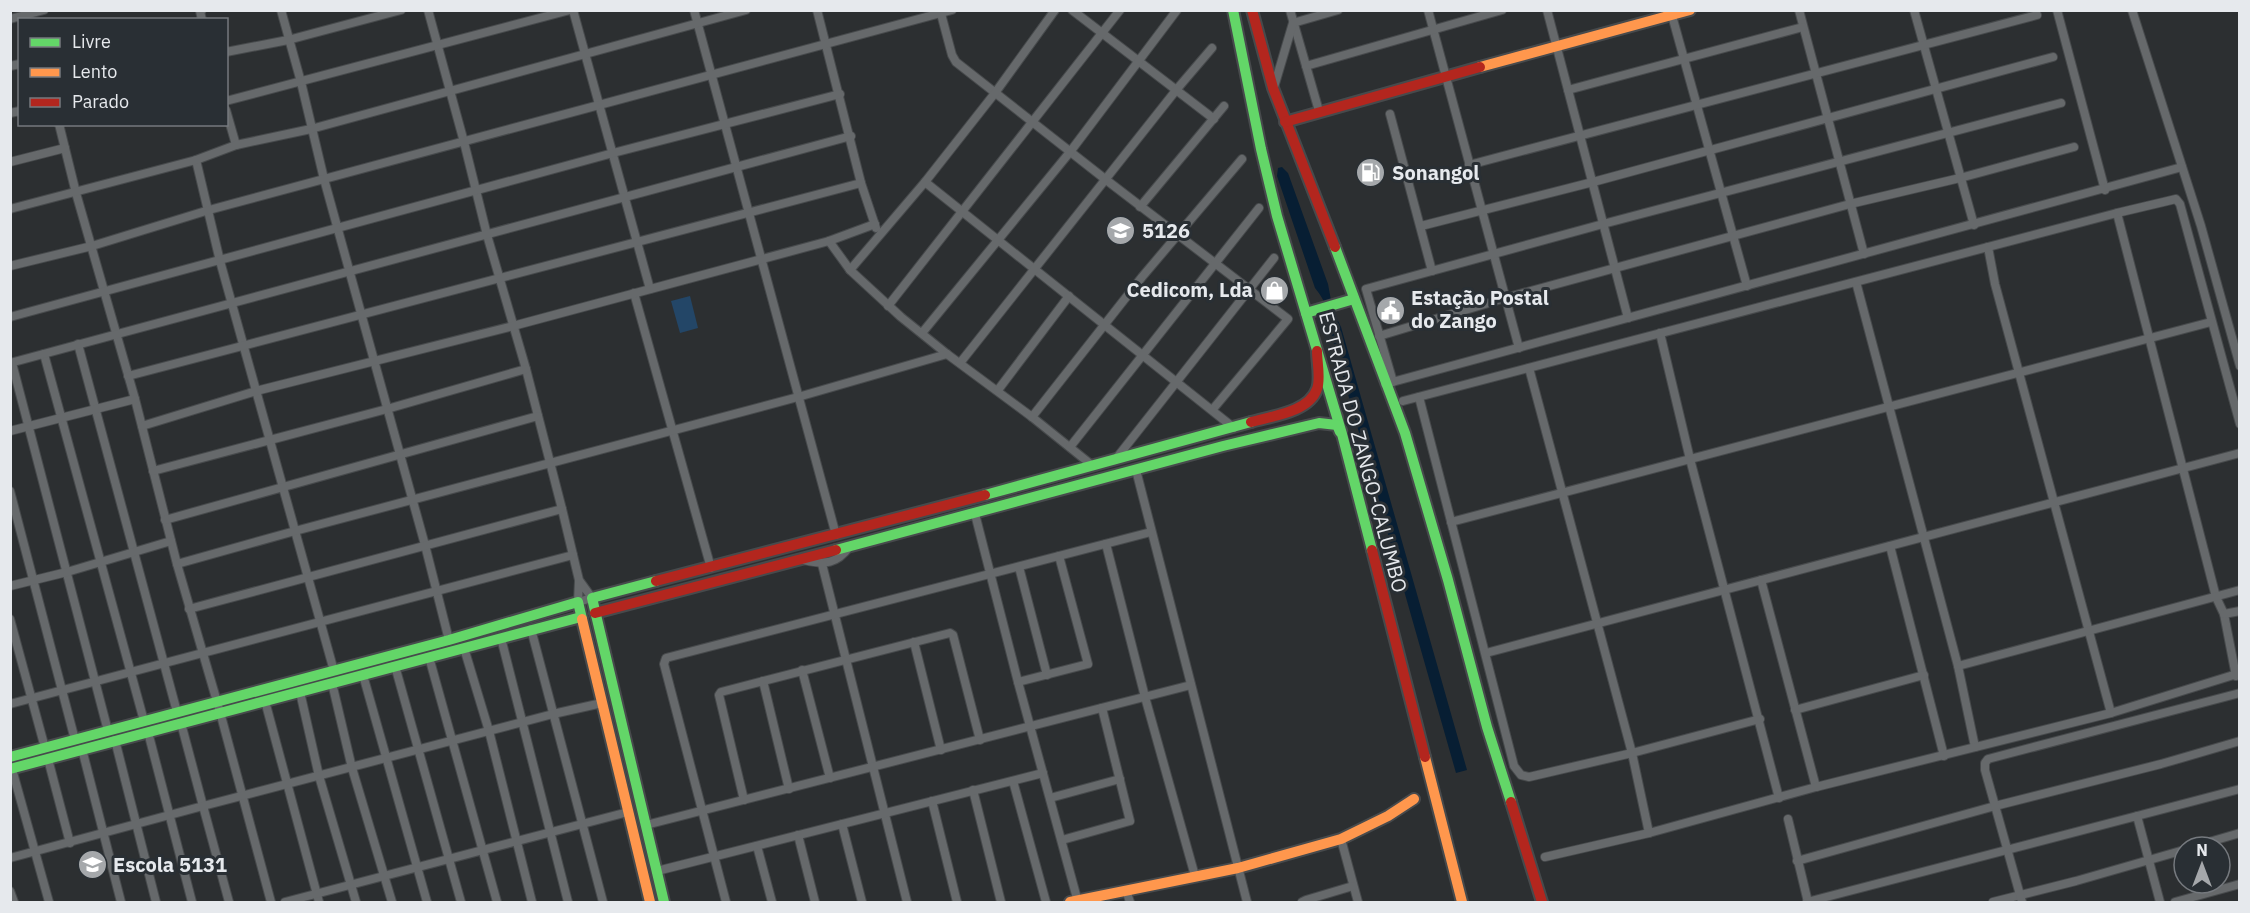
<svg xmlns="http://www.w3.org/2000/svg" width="2250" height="913" viewBox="0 0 2250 913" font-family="'IBM Plex Sans',sans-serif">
  <rect width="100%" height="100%" fill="#2c2f31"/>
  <path fill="#234667" d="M690 296 698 328 680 333 671 301Z"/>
  <path fill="#071e33" d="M1282 167 1288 173 1328 284 1333 311 1341 327 1467 770 1456 773 1330 331C1328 311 1327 303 1315 288L1277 176 1278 168Z"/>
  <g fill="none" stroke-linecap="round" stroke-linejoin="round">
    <defs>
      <g id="street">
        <path d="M202 10 200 11 202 20"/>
        <path d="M281 10 301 82 324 179 425 545 449 640"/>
        <path d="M428 10 464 142 487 235 526 369 562 509 579 580 578 602 592 598 579 580"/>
        <path d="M573 10 650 289"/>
        <path d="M694 10 836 535"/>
        <path d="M817 10 861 183 876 228"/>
        <path d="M940 10 952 55 956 62 1105 179 1288 319 1213 409"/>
        <path d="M1072 10 1214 119"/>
        <path d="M1290 10 1319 111"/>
        <path d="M1428 10 1519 348"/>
        <path d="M1547 10 1628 318"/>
        <path d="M1799 10 1864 254"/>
        <path d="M1914 10 1974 225"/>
        <path d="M2057 10 2105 190"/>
        <path d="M2132 10 2201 226 2240 366"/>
        <path d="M1671 12 1747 286"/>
        <path d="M10 19 44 10"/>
        <path d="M226 52 288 40 401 10"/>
        <path d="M10 66 20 64"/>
        <path d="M1306 66 1502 10"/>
        <path d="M1274 87 1293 23 1338 10"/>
        <path d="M1568 90 1803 27"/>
        <path d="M226 101 570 10"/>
        <path d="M226 110 236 145"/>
        <path d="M10 113 20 111"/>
        <path d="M1390 114 1432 271"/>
        <path d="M59 124 76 193 135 399 177 564 220 712 271 902"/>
        <path d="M196 160 220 261 334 671"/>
        <path d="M10 162 65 148"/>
        <path d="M1469 165 2037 15"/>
        <path d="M925 182 1234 428"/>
        <path d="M1140 207 1224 106"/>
        <path d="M10 209 196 160 236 145 311 129 746 10"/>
        <path d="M2117 213 2216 597 2224 614 2236 676"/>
        <path d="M1421 226 1593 182 2053 57"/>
        <path d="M829 241 850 270 901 317 947 354 1032 417 1093 466"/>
        <path d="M1988 247 1995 284 2111 713"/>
        <path d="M10 266 92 246 209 210 952 10"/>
        <path d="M850 270 925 182 995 93 1055 10"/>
        <path d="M1856 282 1958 666 1975 747"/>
        <path d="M634 293 711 568"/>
        <path d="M888 306 1120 10"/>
        <path d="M10 317 613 153 840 94"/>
        <path d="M922 333 1070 152 1177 10"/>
        <path d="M1660 333 1690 459 1779 798"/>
        <path d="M1379 336 1505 298 1850 204 1960 178 2074 147"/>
        <path d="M78 344 177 712"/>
        <path d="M44 354 144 721"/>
        <path d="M10 363 851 136"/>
        <path d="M12 363 108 731"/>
        <path d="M960 363 1177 89 1212 48"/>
        <path d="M1529 368 1632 753 1649 833"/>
        <path d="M128 376 861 183"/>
        <path d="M1393 382 1366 289 1603 224 2061 103"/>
        <path d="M1385 384 2182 167"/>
        <path d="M998 390 1069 296"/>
        <path d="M1419 397 1514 766 1521 775 1529 777 1632 753 1760 719"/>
        <path d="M1403 401 2117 213 2176 199 2180 204 2240 424"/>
        <path d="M1032 417 1142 277 1242 159"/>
        <path d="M142 426 256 391 513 326 829 241 875 224"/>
        <path d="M10 431 135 399"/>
        <path d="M1070 447 1259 208"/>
        <path d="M1115 460 1274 258"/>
        <path d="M1136 470 1247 902"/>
        <path d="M153 471 387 409 526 369"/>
        <path d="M10 491 75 740"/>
        <path d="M975 514 1018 682 1078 902"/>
        <path d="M165 520 538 416"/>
        <path d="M1451 522 2211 322"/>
        <path d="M1106 544 1145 697 1195 876"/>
        <path d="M1890 546 1944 756"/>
        <path d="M804 560C825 565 837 564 850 546"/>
        <path d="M177 564 295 531 798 397 947 354"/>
        <path d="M822 564 907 902"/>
        <path d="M1019 567 1047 675"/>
        <path d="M1761 580 1816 787"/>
        <path d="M10 586 67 572 171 541"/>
        <path d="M189 609 562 509"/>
        <path d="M2224 614 2240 611"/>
        <path d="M10 619 45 748"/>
        <path d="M531 629 603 902"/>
        <path d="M501 638 568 902"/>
        <path d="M914 642 941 750"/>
        <path d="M464 648 489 731 532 902"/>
        <path d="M1486 653 2240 453"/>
        <path d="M429 657 497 902"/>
        <path d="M395 666 461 902"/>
        <path d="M1958 666 2240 590"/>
        <path d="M802 670 830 778"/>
        <path d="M363 675 427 902"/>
        <path d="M763 681 789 789"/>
        <path d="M1018 682 1088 664 1059 556"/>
        <path d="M332 683 352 768 392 902"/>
        <path d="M300 692 319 776 356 902"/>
        <path d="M265 701 319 902"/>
        <path d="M10 704 573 555"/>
        <path d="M1795 710 1924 675"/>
        <path d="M148 732 192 902"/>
        <path d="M115 740 156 902"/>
        <path d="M82 749 121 902"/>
        <path d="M48 759 70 843"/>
        <path d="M12 769 49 902"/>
        <path d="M1013 781 1046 902"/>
        <path d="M973 790 1001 902"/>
        <path d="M1050 798 1120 779"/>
        <path d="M744 800 719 695 721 692 950 633 953 635 980 740"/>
        <path d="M932 801 957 902"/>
        <path d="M2137 816 2240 789"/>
        <path d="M1788 819 1808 902"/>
        <path d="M842 824 862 902"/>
        <path d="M646 825 1191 685"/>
        <path d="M798 835 815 902"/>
        <path d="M1341 839 1358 902"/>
        <path d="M1062 840 1130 821 1102 708"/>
        <path d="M757 846 772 902"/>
        <path d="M2192 847 2240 833"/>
        <path d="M1545 857 1649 833 1816 787 2111 713 2240 673"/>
        <path d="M10 858 203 806 181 723"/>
        <path d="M1797 861 1995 806 2161 764 2240 741"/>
        <path d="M657 871 1043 773"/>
        <path d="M1126 890 1130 902"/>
        <path d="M10 891 14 902"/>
        <path d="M229 902 203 806 553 714 602 703"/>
        <path d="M285 902 628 812"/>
        <path d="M726 902 664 664 666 658 1151 532"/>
        <path d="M1302 902 1306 900 1353 886"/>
        <path d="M1807 902 2137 816 2160 902"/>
        <path d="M1993 902 2076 881 2184 850"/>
        <path d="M2022 902 1985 770V763L1988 759 2240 693"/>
        <path d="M2175 902 2240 884"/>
      </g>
      <g id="fast">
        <path d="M1233 10 1261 149 1277 216 1342 434 1372 550"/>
        <path d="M1335 247 1405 433 1448 580 1487 727 1511 802"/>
        <path d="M1306 313 1354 299"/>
        <path d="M985 495 1251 422"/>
        <path d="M836 550 1223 446 1319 423 1337 425 1340 432"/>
        <path d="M656 581 592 598 664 902"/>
        <path d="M10 757 449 640 578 602 582 619"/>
        <path d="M10 769 581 617"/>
      </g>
      <g id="slow">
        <path d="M1480 67 1690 10"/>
        <path d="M582 619 650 902"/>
        <path d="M1425 757 1462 902"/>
        <path d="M1070 902 1238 868 1341 839 1388 816 1414 799"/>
      </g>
      <g id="jam">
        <path d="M1252 10 1273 88 1335 247"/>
        <path d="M1285 122 1480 67"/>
        <path d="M1251 422C1272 416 1309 412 1317 389 1321 379 1317 362 1317 351"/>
        <path d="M1372 550 1425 757"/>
        <path d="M656 581 985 495"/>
        <path d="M595 613 836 550"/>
        <path d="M1511 802 1542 902"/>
      </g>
    </defs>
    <use href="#street" stroke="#474a4c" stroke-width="10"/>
    <use href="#fast" stroke="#474a4c" stroke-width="14"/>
    <use href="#slow" stroke="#474a4c" stroke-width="14"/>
    <use href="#jam" stroke="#474a4c" stroke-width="14"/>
    <use href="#street" stroke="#66696b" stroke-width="8"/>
    <use href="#fast" stroke="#63d668" stroke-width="10"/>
    <use href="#slow" stroke="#ff974d" stroke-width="10"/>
    <use href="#jam" stroke="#b3261e" stroke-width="10"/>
  </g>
  <defs>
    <symbol id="fuel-disc" viewBox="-11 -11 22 22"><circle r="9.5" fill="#a5a8ab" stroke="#292f34"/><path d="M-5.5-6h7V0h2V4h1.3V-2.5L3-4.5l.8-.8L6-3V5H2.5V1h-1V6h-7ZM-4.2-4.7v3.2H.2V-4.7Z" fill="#fff"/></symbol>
    <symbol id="school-disc" viewBox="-11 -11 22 22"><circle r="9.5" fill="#a5a8ab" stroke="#292f34"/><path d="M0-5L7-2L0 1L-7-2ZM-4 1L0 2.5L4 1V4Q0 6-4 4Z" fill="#fff"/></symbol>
    <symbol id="shop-disc" viewBox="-11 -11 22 22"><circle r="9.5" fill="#a5a8ab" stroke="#292f34"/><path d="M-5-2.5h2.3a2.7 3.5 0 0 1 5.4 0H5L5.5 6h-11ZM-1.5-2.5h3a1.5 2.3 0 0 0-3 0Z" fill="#fff"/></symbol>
    <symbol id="civic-disc" viewBox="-11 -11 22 22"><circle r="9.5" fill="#a5a8ab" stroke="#292f34"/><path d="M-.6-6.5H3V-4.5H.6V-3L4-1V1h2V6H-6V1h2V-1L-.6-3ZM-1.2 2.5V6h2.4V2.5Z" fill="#fff"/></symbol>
  </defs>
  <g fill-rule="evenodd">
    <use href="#fuel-disc" x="1354" y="156" width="33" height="33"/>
    <use href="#school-disc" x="1104" y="214" width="33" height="33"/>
    <use href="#shop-disc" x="1258" y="274" width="33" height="33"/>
    <use href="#civic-disc" x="1374" y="294" width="33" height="33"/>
    <use href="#school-disc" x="76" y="848" width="33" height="33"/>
  </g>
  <g text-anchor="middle" stroke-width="6" stroke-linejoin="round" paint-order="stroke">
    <g font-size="20" font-weight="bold" fill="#e6e9ed" stroke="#292f34" text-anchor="start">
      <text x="1392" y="180">Sonangol</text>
      <text x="1142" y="238">5126</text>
      <text x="1253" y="297" text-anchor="end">Cedicom, Lda</text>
      <text x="1411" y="305">Estação Postal<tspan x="1411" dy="23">do Zango</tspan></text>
      <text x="113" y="872">Escola 5131</text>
    </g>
    <g font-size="20" fill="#e6e9ed" stroke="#292f34">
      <text transform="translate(1363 452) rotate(75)" y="7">ESTRADA DO ZANGO-CALUMBO</text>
    </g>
  </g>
  <rect width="2250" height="913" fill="none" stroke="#e6e9ed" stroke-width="24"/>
  <rect x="18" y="18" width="210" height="108" fill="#292f34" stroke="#75797e" stroke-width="1.5"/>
  <rect x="30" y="38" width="30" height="9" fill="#63d668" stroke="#75797e" stroke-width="1.5"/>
  <text x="72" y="48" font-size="18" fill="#e6e9ed">Livre</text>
  <rect x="30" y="68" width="30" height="9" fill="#ff974d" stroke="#75797e" stroke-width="1.5"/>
  <text x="72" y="78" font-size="18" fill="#e6e9ed">Lento</text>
  <rect x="30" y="98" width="30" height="9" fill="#b3261e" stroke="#75797e" stroke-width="1.5"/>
  <text x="72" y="108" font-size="18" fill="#e6e9ed">Parado</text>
  <g transform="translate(2202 865)"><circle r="28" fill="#292f34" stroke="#75797e" stroke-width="1.5"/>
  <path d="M0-4.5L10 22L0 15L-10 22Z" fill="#a5a8ab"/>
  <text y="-9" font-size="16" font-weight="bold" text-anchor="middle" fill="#e6e9ed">N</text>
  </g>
</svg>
